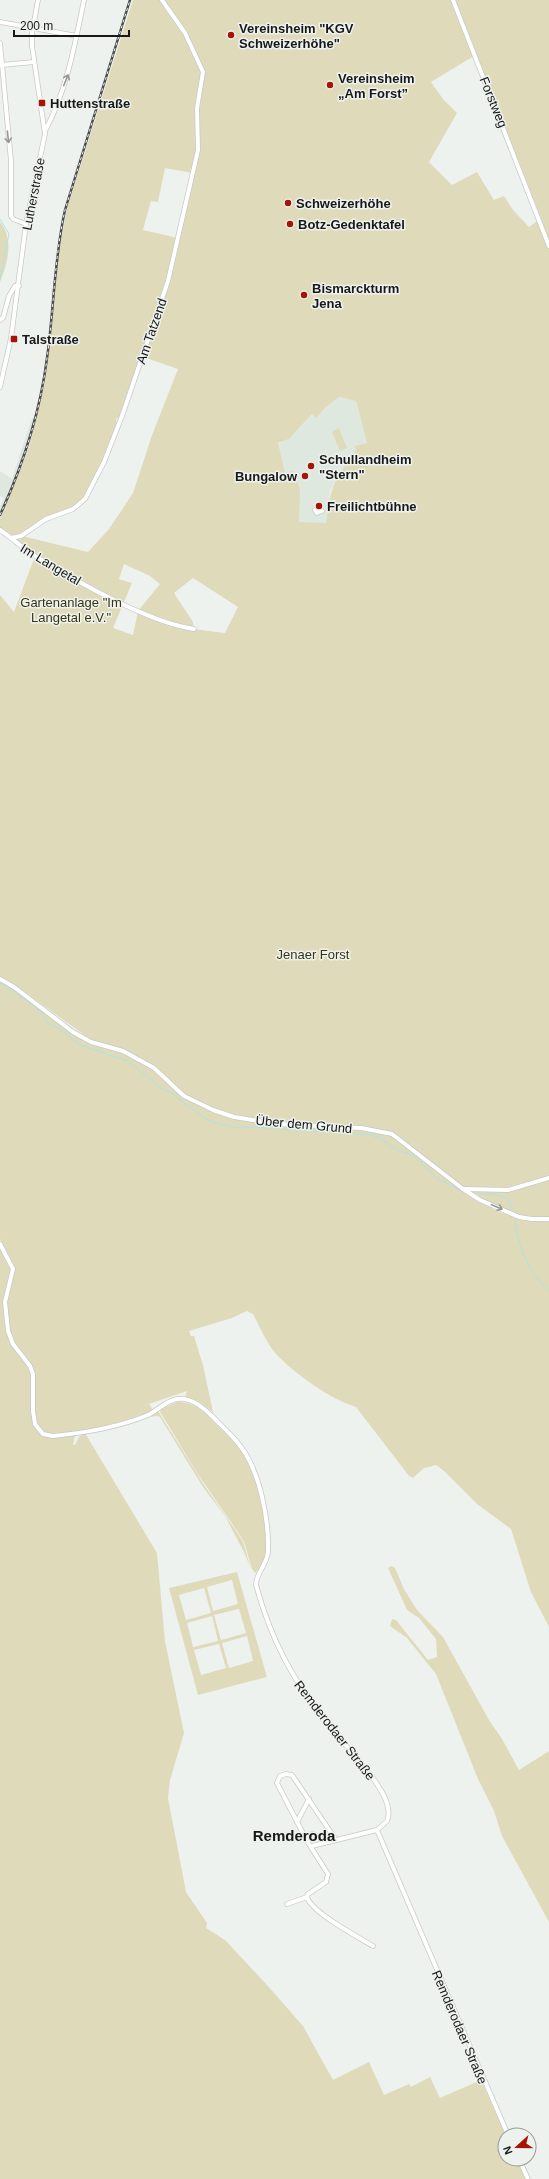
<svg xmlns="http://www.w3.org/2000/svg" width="549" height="2179" viewBox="0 0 549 2179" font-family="Arial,sans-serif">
  <rect width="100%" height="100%" fill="#eef2ef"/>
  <g fill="#dee8df">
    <path d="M339 397 356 401 367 443 356 450 337 475 330 492 326 523 299 540 285 484 271 447 289 439 312 414 316 417 325 408Z"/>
    <path d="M32 418 37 419 30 444 0 519V506L4 498 0 496V471L12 479Z"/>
  </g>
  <g fill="#dfdbba" fill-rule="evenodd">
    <path d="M133 0H451L474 56 431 82 443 99 457 113 429 162 452 185 477 172 494 200 504 196 513 210 529 227 541 218 455 0H549V1176L508 1187 492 1188 508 1191 549 1180V1218H526L492 1204V1209C514 1218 526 1221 549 1222V1627L531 1592 511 1529 477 1504 444 1471 436 1465 424 1468 413 1478 409 1476 356 1407C330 1399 295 1374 276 1354 266 1342 260 1327 253 1314L247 1311 232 1318 189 1331 191 1336H194L203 1365 213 1412 198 1401 185 1397 187 1391 149 1404 153 1410C137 1419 59 1440 44 1433 39 1430 37 1424 36 1420L31 1365 15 1343 10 1331 7 1302 15 1269 0 1239V982L13 988 85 1042 87 1037 15 985 0 977V595L14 612 35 556 15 539 22 536 88 552 109 529 133 493 152 435 178 369 143 357 169 282 200 150V135L192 173 165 168 158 202 151 201 143 230 178 238 148 340 128 391 121 416 116 419 117 425C107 452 97 482 78 504L18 536 12 535 0 529V519L30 444 45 382 59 252 67 208ZM339 397 356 401 367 443 355 446 356 450C333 480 331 486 326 523L299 522 300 490 294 471 285 473 278 443 289 439 312 414 316 418 325 408ZM124 564 150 576 160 584 138 611 133 635 113 628 132 583 119 579ZM193 578 238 607 225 633 194 629 193 622 174 593Z"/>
    <path d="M0 222C14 239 8 263 0 282Z"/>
    <path d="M339 428 347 448 340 451 332 432Z"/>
    <path d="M0 1248 12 1269 4 1301V1317L7 1332 32 1374 34 1425C42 1443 59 1434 75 1436L73 1445H75L79 1437 85 1433 157 1553 165 1641 184 1733 170 1780 168 1798 186 1892 207 1923 206 1928 225 1940 267 1985 303 2026 333 2080 369 2062 384 2095 409 2084 411 2087 430 2077 440 2098 481 2080 506 2135 505 2159H517L526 2179H0Z"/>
    <path d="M177 1402C194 1401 206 1413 217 1425 226 1434 237 1443 244 1455 256 1476 271 1528 267 1552 265 1561 261 1567 255 1573L252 1569 244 1542 237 1531 197 1473 159 1410Z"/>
    <path d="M158 1411 204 1485 236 1531 243 1542 251 1569 244 1552 225 1516 203 1487 160 1417 157 1416 149 1417Z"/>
    <path d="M391 1566 395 1568 404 1589 417 1610 443 1637 489 1720 502 1739 519 1770 549 1751V1922L502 1836 494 1811 478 1779 436 1674 407 1638 390 1626 392 1619 396 1620 428 1660 437 1657 436 1639 419 1618 407 1610 388 1568Z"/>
    <path d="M237 1572 267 1677 198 1695 169 1588ZM232 1580 238 1604 213 1611 207 1587ZM204 1588 211 1613 186 1620 179 1595ZM239 1609 246 1633 221 1640 214 1615ZM212 1616 218 1641 193 1647 187 1623ZM247 1636 253 1661 229 1668 222 1643ZM219 1644 226 1668 201 1675 194 1650Z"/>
  </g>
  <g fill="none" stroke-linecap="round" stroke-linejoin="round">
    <g stroke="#ace4e4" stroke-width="1">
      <path d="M0 219 9 234 0 279"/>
      <path d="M0 983 33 1005 41 1012 46 1022 60 1029 80 1045 128 1061 161 1088 170 1092 209 1121 238 1128 254 1127 371 1135 382 1139 390 1146 402 1152 411 1154 438 1179 465 1193"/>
      <path d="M479 1194H493L507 1198 513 1210"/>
      <path d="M515 1220C519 1248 527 1271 549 1290"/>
    </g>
    <defs>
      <g id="minor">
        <path d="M453 0 549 246"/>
        <path d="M0 22 77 36"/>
        <path d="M0 43 11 161V216L13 219 26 224"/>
        <path d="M1 65 34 62"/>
        <path d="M46 129C67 89 75 44 84 0"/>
        <path d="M0 320 3 318 9 296 15 286H19"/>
        <path d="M0 387 11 338 26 224 45 134 32 46V33L38 0"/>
        <path d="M315 510 317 513 322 511"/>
        <path d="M0 530C12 538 22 548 35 556 76 581 147 622 194 629"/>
        <path d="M11 538 21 536 46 519 73 509 85 499 104 462 122 416 168 281 198 150 197 108 203 72 185 33 162 0"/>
        <path d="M0 979 14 987 73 1032 91 1042 123 1051 154 1068 184 1096 213 1110 234 1117 277 1124 361 1128 392 1134 463 1189 480 1200 519 1217 532 1219H549"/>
        <path d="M463 1189 508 1190 549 1178"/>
        <path d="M0 1244 13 1269 5 1302 8 1331 13 1344 30 1366 33 1374V1411L35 1424 43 1434 53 1436C84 1433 119 1427 148 1415 158 1410 166 1401 177 1399 192 1397 205 1409 214 1418 223 1427 233 1436 241 1447 260 1472 269 1520 268 1551 268 1564 256 1572 256 1585 271 1640 293 1681 329 1726 343 1743 359 1759 372 1777 381 1789 393 1807 387 1821L377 1830 312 1846"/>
        <path d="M297 1822 309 1799"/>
        <path d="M377 1830 508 2135"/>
        <path d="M305 1836 313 1834 328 1842"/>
        <path d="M336 1840 292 1775 286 1774 280 1776 277 1783 307 1841 328 1874 326 1882 308 1894 307 1897C311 1912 358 1937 373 1946"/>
        <path d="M287 1904 307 1897"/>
        <path d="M519 2159 528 2179"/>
      </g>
    </defs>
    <use href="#minor" stroke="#c6cac7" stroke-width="5.5"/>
    <use href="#minor" stroke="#fff" stroke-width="4"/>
    <defs>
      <path id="rail" d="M0 515C23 465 40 413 47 358 54 309 54 259 65 210L130 0"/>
    </defs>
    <use href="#rail" stroke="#4a4c4b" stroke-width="2.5"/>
    <use href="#rail" stroke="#eef2ef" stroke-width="1" stroke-dasharray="3" stroke-linecap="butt"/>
  </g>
  <defs><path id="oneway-shaft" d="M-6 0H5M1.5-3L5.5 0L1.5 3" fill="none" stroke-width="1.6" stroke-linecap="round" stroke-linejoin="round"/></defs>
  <g stroke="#979797">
    <use href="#oneway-shaft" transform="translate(66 80) rotate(-68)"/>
    <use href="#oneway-shaft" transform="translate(8 137) rotate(84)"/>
    <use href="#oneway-shaft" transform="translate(497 1207) rotate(23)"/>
  </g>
  <g fill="#a71405" stroke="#eef2ef" stroke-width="1.5">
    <circle cx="231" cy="35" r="4"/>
    <circle cx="330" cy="85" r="4"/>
    <rect x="38" y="99" width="8" height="8" rx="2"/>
    <circle cx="288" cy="203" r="4"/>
    <circle cx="290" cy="224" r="4"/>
    <circle cx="304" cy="295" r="4"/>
    <rect x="10" y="335" width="8" height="8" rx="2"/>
    <circle cx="311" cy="466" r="4"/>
    <circle cx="305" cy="476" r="4"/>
    <circle cx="319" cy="506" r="4"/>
  </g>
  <g text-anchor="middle" stroke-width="3" stroke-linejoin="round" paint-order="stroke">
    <g font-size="13" font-weight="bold" fill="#171817" stroke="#eef2ef" text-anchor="start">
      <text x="239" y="33">Vereinsheim "KGV<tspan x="239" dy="15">Schweizerhöhe"</tspan></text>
      <text x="338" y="83">Vereinsheim<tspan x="338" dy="15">„Am Forst”</tspan></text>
      <text x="50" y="108">Huttenstraße</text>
      <text x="296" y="208">Schweizerhöhe</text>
      <text x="298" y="229">Botz-Gedenktafel</text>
      <text x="312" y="293">Bismarckturm<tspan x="312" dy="15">Jena</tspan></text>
      <text x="22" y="344">Talstraße</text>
      <text x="319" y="464">Schullandheim<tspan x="319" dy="15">"Stern"</tspan></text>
      <text x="297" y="481" text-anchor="end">Bungalow</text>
      <text x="327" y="511">Freilichtbühne</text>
    </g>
    <g font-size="13" fill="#171817" stroke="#eef2ef">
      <text transform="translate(494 102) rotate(68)" y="5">Forstweg</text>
      <text transform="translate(33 194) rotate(-79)" y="5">Lutherstraße</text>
      <text transform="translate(151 331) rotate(-71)" y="5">Am Tatzend</text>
      <text transform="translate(51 564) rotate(31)" y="5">Im Langetal</text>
      <text transform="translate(304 1124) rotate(5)" y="5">Über dem Grund</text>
      <text transform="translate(335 1730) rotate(52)" y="5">Remderodaer Straße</text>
      <text transform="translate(460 2027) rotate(67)" y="5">Remderodaer Straße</text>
    </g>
    <g font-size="13" fill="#393411" stroke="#eef2ef">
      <text x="71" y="607">Gartenanlage "Im<tspan x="71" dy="15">Langetal e.V."</tspan></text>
      <text x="313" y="959">Jenaer Forst</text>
    </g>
    <g font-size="15" font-weight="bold" fill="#171817" stroke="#eef2ef">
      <text x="294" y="1841">Remderoda</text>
    </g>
  </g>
  <g transform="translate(517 2147) rotate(249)"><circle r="19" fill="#eef2ef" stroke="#989b99"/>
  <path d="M0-3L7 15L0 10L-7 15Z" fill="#a71405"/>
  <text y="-6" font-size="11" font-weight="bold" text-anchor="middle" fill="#171817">N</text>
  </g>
  <path d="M14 30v6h115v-6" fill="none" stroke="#171817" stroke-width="2"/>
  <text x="20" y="30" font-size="12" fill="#171817" stroke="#eef2ef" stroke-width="3" paint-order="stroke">200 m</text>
</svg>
